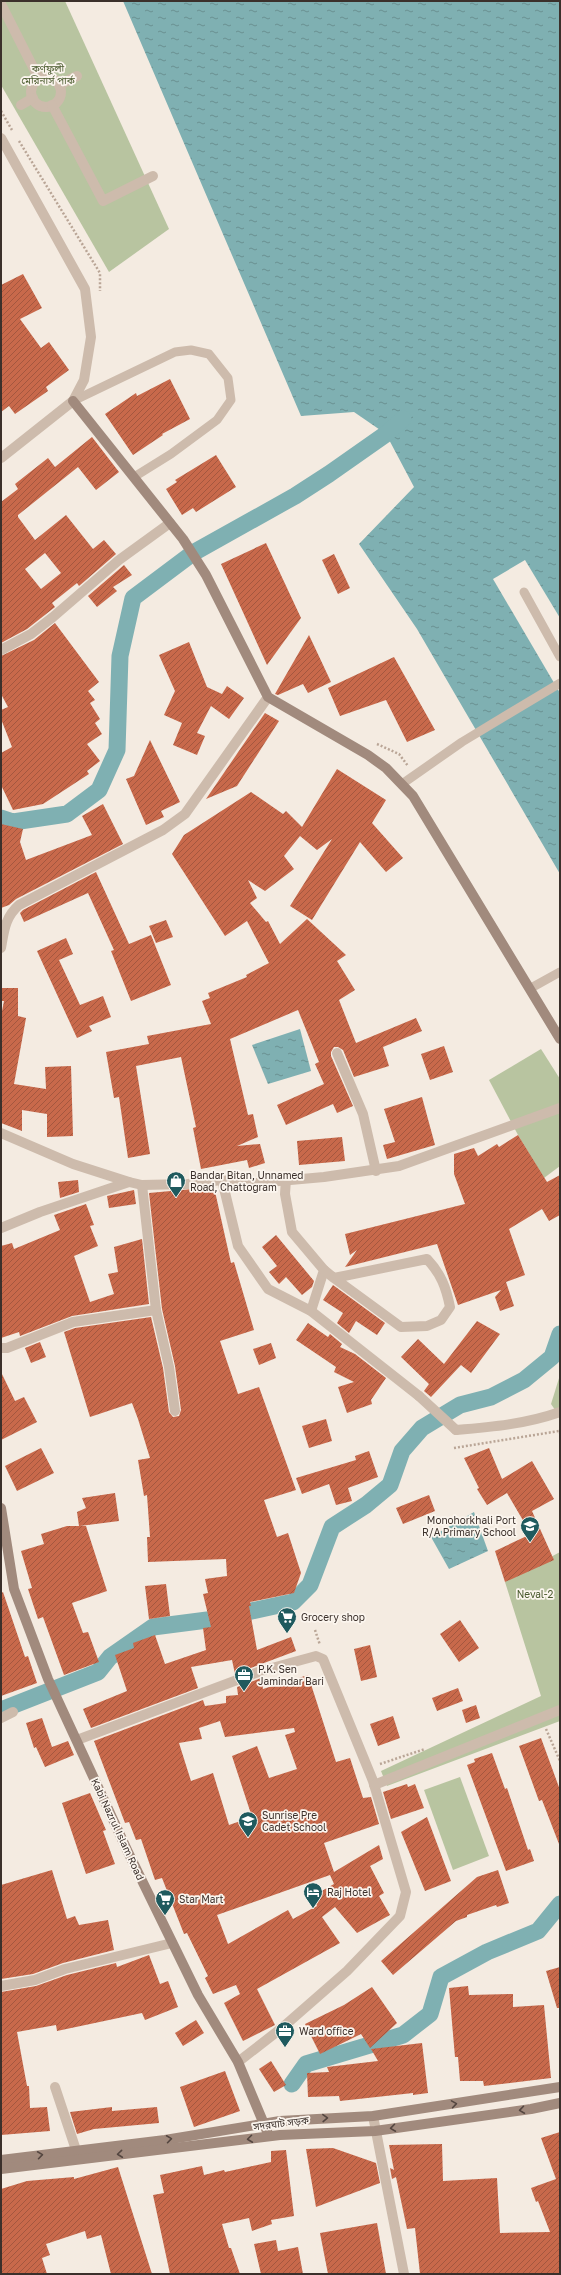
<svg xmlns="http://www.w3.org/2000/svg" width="561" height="2275" viewBox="0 0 561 2275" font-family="'Golos Text','Noto Sans Bengali',sans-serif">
  <defs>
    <pattern id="water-ripples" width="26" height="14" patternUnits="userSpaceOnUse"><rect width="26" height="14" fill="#7fb0b2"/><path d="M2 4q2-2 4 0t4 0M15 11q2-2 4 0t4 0" fill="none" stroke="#699091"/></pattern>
    <pattern id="building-hatch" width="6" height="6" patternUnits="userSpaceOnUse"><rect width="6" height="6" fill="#c8694b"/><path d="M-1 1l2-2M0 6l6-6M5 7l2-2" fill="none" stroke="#a4573f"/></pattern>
  </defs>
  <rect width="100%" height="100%" fill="#f4ebe1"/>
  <g fill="#b8c4a0">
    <path d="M1 1H65L169 229 109 272 1 85Z"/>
    <path d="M541 1049 560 1079V1166L544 1178 518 1135 489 1080Z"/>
    <path d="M560 1375V1417L551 1404Z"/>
    <path d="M560 1552V1721L387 1786 381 1771 541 1696 505 1582Z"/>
    <path d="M460 1777 489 1856 453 1870 424 1790Z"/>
  </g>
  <g fill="url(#water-ripples)">
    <path d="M123 1H560V874L417 629 359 544 414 487 386 434 354 412 301 416Z"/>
    <path d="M300 1029 311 1071 268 1084 252 1045Z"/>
    <path d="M474 1512 488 1551 449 1569 431 1537Z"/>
  </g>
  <path fill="#f4ebe1" d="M525 560 560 618V693L493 579Z"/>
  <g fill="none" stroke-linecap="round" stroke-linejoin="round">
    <g stroke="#7fb0b2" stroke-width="17">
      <path d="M1 818 13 822 67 814 99 790 117 750 120 656 133 598 193 553 295 496 329 474 386 434 403 419"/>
      <path d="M1 1710 98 1672 110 1657 153 1627 215 1619 293 1602 310 1585 332 1527 366 1505 390 1485 402 1451 422 1428 460 1405 491 1397 524 1380 552 1357 560 1334"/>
      <path d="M292 2084 306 2064 403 2035 430 2014 441 1977 487 1952 538 1931 560 1904"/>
    </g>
  </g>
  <g fill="url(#building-hatch)" fill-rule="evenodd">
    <path d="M23 274 42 308 20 319 41 348 49 342 69 370 46 387 48 391 15 414 9 406 1 412V285Z"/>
    <path d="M170 379 190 419 162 434 163 435 133 455 105 414 136 393 137 396Z"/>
    <path d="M92 437 119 472 96 490 78 467 18 515V517L35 540 66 515 93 549 104 540 116 554 79 586 77 583 52 603 55 607 27 629 1 643V502L18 489 15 484 48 458 55 467ZM45 553 61 573 41 589 25 569Z"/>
    <path d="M216 455 236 487 196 512 193 508 182 515 166 489 177 482 175 480Z"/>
    <path d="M266 543 301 618 267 665 221 564Z"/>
    <path d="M334 554 350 588 338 594 322 560Z"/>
    <path d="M124 565 132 575 113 587 117 591 97 607 88 596Z"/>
    <path d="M55 623 99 682 88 691 95 700 90 703 100 719 95 723 102 734 87 744 100 761 87 771 89 774 43 804 13 810 1 785V753L12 747 1 719V710L8 707 1 694V656L34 640Z"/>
    <path d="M309 635 331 682 308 693 303 684 278 695 275 694Z"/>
    <path d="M189 642 207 687 222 694 227 686 244 698 229 719 211 706 197 733 205 736 197 755 173 745 182 723 164 715 175 691 159 655Z"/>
    <path d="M394 657 435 730 407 742 386 700 340 716 328 688Z"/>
    <path d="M265 713 279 721 237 786 206 799Z"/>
    <path d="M150 740 180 802 161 811 164 817 146 825 126 779 134 776Z"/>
    <path d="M337 769 386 800 372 823 403 858 386 872 360 842 312 920 290 906 332 839 317 850 300 836 284 856 294 869 265 891 248 880 257 898 250 903 266 922 268 921 280 944 307 919 346 955 337 961 355 990 339 1000 356 1043 416 1018 422 1031 383 1047 389 1066 354 1077 343 1050 338 1047H334L331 1052V1056L353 1106 337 1113 333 1104 286 1125 277 1105 324 1084 315 1064 319 1062 298 1010 230 1039 248 1115 253 1114 258 1137 237 1146 260 1144 265 1163 249 1168 247 1160 201 1169 193 1128 196 1127 181 1057 136 1066 150 1154 128 1158 119 1097 114 1098 106 1052 149 1044 147 1036 211 1024 202 1001 210 998 208 993 247 977 246 975 269 963 247 921 225 936 172 854 184 835 251 792 283 814 286 811 302 827Z"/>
    <path d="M103 804 123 844 16 899 9 905 1 908V824L23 829 20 842 26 860 92 835 82 816Z"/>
    <path d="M96 872 129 944 151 935 171 985 131 1001 111 951 114 950 88 893 24 922 20 913 23 910Z"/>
    <path d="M166 920 173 937 156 943 149 926Z"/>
    <path d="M66 938 73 954 59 960 80 1005 103 996 111 1017 89 1026 92 1031 77 1038 37 951Z"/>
    <path d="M1 988H18V1016L26 1018 14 1084 46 1089 45 1067 71 1066 73 1136 47 1137V1114L22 1110V1131L1 1123V1016L4 1001H1Z"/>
    <path d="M444 1046 453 1072 430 1080 421 1054Z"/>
    <path d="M422 1097 435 1145 387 1159 383 1145 395 1142 384 1109Z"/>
    <path d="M518 1135 547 1182 560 1175V1215L549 1221 542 1209 509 1229 525 1275 506 1282 514 1306 500 1311 495 1297 501 1290 458 1305 437 1244 345 1267 357 1250 350 1255 345 1234 465 1204 454 1174V1154L474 1148 478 1156 497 1144 499 1147Z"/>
    <path d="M342 1137 345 1161 299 1165 297 1141Z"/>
    <path d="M78 1180 79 1192 60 1198 58 1182Z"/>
    <path d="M214 1187 231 1263 234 1262 254 1330 220 1341 238 1394 259 1387 296 1490 264 1500 277 1537 288 1533 301 1573 294 1593 250 1602 251 1606H249L257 1650 291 1637 296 1651 235 1674 232 1660 191 1667 198 1688 91 1728 83 1709 127 1691 115 1655 134 1648 133 1643 155 1635 165 1664 206 1650 203 1628 211 1627 203 1594 208 1593 205 1579 227 1576 226 1559 148 1562 147 1537H150L147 1495 144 1496 138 1460 150 1458 138 1419 132 1403 90 1417 64 1332 75 1328 151 1317 163 1368 169 1412 173 1417 179 1416 181 1410 175 1366 162 1309 149 1193Z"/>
    <path d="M134 1190 136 1204 109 1208 107 1196Z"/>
    <path d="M86 1204 94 1225 90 1226 98 1246 74 1256 90 1302 114 1294 108 1274 118 1272 114 1247 142 1239 149 1304 72 1316 20 1336 19 1332 1 1338V1246L12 1243 14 1249 60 1230 54 1215Z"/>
    <path d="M276 1235 314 1281 312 1287 302 1295 286 1277 279 1284 269 1272 277 1266 262 1247Z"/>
    <path d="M333 1285 385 1323 377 1335 356 1321 349 1333 337 1323 343 1313 323 1300Z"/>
    <path d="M477 1321 500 1334 471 1373 461 1365 431 1397 424 1391 429 1384 401 1357 418 1339 444 1364Z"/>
    <path d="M308 1323 328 1337 330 1334 342 1344 340 1347 355 1354 386 1378 371 1400 372 1404 347 1413 338 1387 354 1382 334 1372 336 1367 296 1340Z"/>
    <path d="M40 1342 46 1357 31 1363 25 1348Z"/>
    <path d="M271 1343 276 1358 259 1365 253 1349Z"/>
    <path d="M1 1372 15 1401 24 1397 37 1422 1 1440Z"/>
    <path d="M326 1419 332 1441 309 1448 302 1426Z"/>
    <path d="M41 1448 54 1473 17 1491 5 1466Z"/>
    <path d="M489 1448 502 1479 532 1461 554 1499 532 1511 554 1560 505 1582 495 1551 531 1534 507 1493 487 1505 477 1489 479 1488 464 1458Z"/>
    <path d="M369 1451 378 1477 348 1488 352 1501 336 1505 329 1484 302 1494 296 1478 356 1460 355 1456Z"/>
    <path d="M115 1493 119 1521 80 1526H86L107 1591 72 1603 83 1633 88 1632 99 1662 64 1675 43 1617 38 1619 28 1589 32 1588 21 1551 44 1544 41 1534 67 1526H79L77 1512 86 1508 82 1498Z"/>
    <path d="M429 1495 435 1511 403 1524 396 1508Z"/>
    <path d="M166 1584 170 1616 149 1619 145 1586Z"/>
    <path d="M3 1592 25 1657 28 1656 37 1683 1 1696V1593Z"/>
    <path d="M460 1620 479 1648 459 1662 440 1634Z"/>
    <path d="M370 1645 377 1677 361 1681 354 1649Z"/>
    <path d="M308 1675 336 1762 350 1758 363 1798 371 1797 379 1824 324 1843 334 1872 379 1845 383 1859 370 1866 384 1893 379 1896 390 1915 357 1933 335 1907 322 1917 340 1943 257 1989 275 2025 243 2041 224 2003 240 1994 236 1985 213 1994 205 1978 208 1976 187 1933 184 1934 162 1878 155 1880 141 1839 136 1840 129 1822 125 1823 94 1741 203 1700 205 1706 226 1703V1696L238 1695 237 1687 261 1678 263 1689ZM220 1721 225 1737 294 1728 295 1732 285 1735 297 1769 269 1778 257 1746 232 1756 252 1817 229 1825 213 1773 191 1781 179 1743 202 1739 199 1728ZM330 1875 334 1884 313 1896 317 1906 293 1919 288 1910 228 1944 217 1915Z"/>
    <path d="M458 1688 463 1701 437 1711 432 1698Z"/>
    <path d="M476 1705 480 1718 466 1723 462 1710Z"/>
    <path d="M393 1716 400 1738 378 1746 370 1724Z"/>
    <path d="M42 1718 52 1747 68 1741 74 1755 45 1767 36 1747 34 1748 26 1723Z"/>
    <path d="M541 1738 560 1790 559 1844 542 1800 539 1801 519 1746Z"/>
    <path d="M492 1753 505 1789 507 1788 528 1850 530 1849 534 1861 506 1871 467 1765 475 1762 474 1759Z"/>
    <path d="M407 1784 408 1787 415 1784 424 1808 391 1819 383 1792Z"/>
    <path d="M90 1793 106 1830 103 1831 115 1864 86 1874 62 1803Z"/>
    <path d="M427 1817 451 1881 425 1891 401 1832Z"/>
    <path d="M52 1870 67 1919 75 1916 79 1925 108 1920 114 1950 63 1963 33 1974 1 1979V1885Z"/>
    <path d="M498 1870 509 1903 497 1907 496 1905 467 1915V1917L456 1921 393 1975 381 1961 477 1877Z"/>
    <path d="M149 1955 160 1984 168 1981 178 2007 145 2020 142 2013 57 2031 56 2025 17 2032 27 2086H29L30 2108 47 2107 50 2131 1 2135V1992L36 1986 67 1975 116 1963 117 1967Z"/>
    <path d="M560 1967V2008H557L546 1971Z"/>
    <path d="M468 1986 469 1995 513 1994V2007L544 2005 551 2078 484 2086 483 2081H460L458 2057H455L449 1988Z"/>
    <path d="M372 1987 397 2023 370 2048 361 2034 320 2054 305 2024 344 2005Z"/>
    <path d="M196 2020 204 2033 183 2046 175 2033Z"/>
    <path d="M422 2043 428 2093 413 2095V2093L340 2101 339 2096 308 2097 307 2073 329 2072 327 2067 378 2061 371 2049Z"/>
    <path d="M271 2061 286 2085 274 2092 259 2069Z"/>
    <path d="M225 2071 240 2111 194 2127 180 2087Z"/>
    <path d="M112 2107V2111L157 2107 159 2123 94 2129 77 2134 70 2112Z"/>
    <path d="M560 2132V2274H420L415 2228 407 2229 396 2177 392 2179 390 2168 394 2170 389 2145 442 2144 443 2181 497 2178 500 2233 550 2232 538 2201 536 2202 531 2188 556 2179 541 2138Z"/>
    <path d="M333 2148 376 2163 380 2183 316 2207 306 2149Z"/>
    <path d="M286 2150 294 2216 271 2220 272 2224 252 2231 249 2218 222 2224 229 2248H231L240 2274H170L153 2195 164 2193 160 2175 202 2166 204 2175 224 2170 225 2172 271 2162V2151Z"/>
    <path d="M118 2167 152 2274H111L101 2235 87 2239 85 2231 46 2244 50 2255 42 2258 47 2274H1V2189L27 2181 74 2177V2179Z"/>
    <path d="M377 2223 386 2274H328L320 2233Z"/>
    <path d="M276 2240 278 2251 298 2247 303 2274H261L254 2244Z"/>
  </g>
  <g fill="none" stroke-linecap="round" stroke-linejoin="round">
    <g stroke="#b9a596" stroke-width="2.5" stroke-dasharray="2 2" stroke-linecap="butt">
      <path d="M1 111 12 130"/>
      <path d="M19 141 100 273V291"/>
      <path d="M377 744 399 754 408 766"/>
      <path d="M454 1448 559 1431 560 1433"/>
      <path d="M315 1630 320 1645"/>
      <path d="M546 1729 560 1761"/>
      <path d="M380 1764 425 1749"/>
    </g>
    <g stroke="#cdbbac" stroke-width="9">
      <path d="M73 401 175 352 191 350 209 354 228 378 231 400 217 420 171 454 134 477"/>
      <path d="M524 592 560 657"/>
      <path d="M402 784 462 742 560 683"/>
      <path d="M531 988 560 972"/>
    </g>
    <g stroke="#cdbbac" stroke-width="10">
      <path d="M1 4 39 79"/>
      <circle cx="46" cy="92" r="15"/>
      <path d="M59 85 77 76"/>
      <path d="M21 105 33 98"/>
      <path d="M52 105 103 201 153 176"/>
      <path d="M419 1396 456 1430"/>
    </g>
    <g stroke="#cdbbac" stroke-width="10">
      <path d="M1 650 31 634 53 617 119 560 170 523"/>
      <path d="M1 948C4 931 5 917 19 905L163 830 185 814 268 697"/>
      <path d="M337 1053 363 1114 376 1171"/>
      <path d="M1 1133 73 1164 129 1182 142 1185 188 1184 222 1180 246 1184 324 1177 399 1166 560 1108"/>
      <path d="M286 1179 285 1194 292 1232 324 1270 311 1311"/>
      <path d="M222 1180 238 1246 268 1289 311 1311 419 1396"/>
      <path d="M142 1185 156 1310 169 1367 175 1411"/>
      <path d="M1 1228 40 1212 129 1182"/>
      <path d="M324 1270 334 1278 401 1327 427 1326 441 1320 450 1307C446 1287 441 1274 427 1259L334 1278"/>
      <path d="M1 1348H7L73 1322 156 1310"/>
      <path d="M456 1430C492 1427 526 1424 560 1412"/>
      <path d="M1 1718 13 1712"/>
      <path d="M77 1740 261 1671 316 1656 323 1659 373 1781 406 1892 400 1916 347 1971 283 2027 238 2062"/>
      <path d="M374 1785 560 1710"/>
      <path d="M1 1986 35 1980 65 1969 172 1943"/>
      <path d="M55 2087 76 2150"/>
      <path d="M373 2116 404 2274"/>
    </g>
    <path stroke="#cdbbac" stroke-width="10" d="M1 138 85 289 91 337 84 380 73 401 1 458"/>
    <g stroke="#a18a7d" stroke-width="10">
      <path d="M73 401 183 539 206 575 268 697 368 755 386 768 413 796 560 1039"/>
      <path d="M1 1508 14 1589 48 1679 128 1852 198 1995 238 2062 269 2136"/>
      <path d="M1 2160 165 2140 280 2121 373 2116 560 2087"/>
      <path d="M1 2169 280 2135 375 2131 531 2109 560 2103"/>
    </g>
  </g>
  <defs><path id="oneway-chevron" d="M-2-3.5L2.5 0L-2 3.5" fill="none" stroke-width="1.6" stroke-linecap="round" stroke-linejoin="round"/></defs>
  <g stroke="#544640">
    <use href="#oneway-chevron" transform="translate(454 2104) rotate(-9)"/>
    <use href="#oneway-chevron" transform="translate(522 2110) rotate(172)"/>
    <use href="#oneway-chevron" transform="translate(325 2118) rotate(-2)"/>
    <use href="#oneway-chevron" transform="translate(393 2128) rotate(172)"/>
    <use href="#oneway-chevron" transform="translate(169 2139) rotate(-8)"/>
    <use href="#oneway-chevron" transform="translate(250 2139) rotate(173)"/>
    <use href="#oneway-chevron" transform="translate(120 2154) rotate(174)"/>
    <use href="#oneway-chevron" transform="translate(40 2155) rotate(-8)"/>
  </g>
  <defs>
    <symbol id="shop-pin" viewBox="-11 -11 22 30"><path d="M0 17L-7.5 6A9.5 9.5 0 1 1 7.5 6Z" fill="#1f5a5e" stroke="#fbf5ee"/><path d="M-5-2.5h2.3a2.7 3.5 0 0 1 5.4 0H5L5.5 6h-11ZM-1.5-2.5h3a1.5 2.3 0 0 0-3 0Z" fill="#fff"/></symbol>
    <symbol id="school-pin" viewBox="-11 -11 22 30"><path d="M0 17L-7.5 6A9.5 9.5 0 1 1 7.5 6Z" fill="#1f5a5e" stroke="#fbf5ee"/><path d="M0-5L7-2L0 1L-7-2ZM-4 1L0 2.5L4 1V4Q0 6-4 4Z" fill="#fff"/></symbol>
    <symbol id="supermarket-pin" viewBox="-11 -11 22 30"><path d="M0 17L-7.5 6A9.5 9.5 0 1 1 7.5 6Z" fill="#1f5a5e" stroke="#fbf5ee"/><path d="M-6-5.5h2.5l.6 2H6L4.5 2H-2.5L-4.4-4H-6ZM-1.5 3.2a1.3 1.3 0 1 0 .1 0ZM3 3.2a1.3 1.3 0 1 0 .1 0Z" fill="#fff"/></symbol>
    <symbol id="office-pin" viewBox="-11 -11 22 30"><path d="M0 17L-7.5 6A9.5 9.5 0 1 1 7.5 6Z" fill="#1f5a5e" stroke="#fbf5ee"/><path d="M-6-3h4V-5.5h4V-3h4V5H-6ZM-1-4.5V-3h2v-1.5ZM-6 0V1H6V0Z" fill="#fff"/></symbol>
    <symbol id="hotel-pin" viewBox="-11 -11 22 30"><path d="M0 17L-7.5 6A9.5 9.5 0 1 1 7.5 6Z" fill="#1f5a5e" stroke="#fbf5ee"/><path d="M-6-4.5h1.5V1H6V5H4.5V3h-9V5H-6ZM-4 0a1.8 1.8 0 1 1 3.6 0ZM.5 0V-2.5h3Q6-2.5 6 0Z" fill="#fff"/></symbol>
  </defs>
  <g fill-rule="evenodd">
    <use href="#shop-pin" x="165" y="1170" width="22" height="30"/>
    <use href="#school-pin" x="519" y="1515" width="22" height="30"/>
    <use href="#supermarket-pin" x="276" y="1606" width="22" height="30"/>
    <use href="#office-pin" x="233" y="1664" width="22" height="30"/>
    <use href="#school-pin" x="237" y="1810" width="22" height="30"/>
    <use href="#hotel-pin" x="302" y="1881" width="22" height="30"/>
    <use href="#supermarket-pin" x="154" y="1888" width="22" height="30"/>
    <use href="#office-pin" x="274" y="2020" width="22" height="30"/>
  </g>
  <g text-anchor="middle" stroke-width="3.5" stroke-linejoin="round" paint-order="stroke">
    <g font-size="10" fill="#4a5a2e" stroke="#fbf5ee">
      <text x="48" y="72">কর্ণফুলী<tspan x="48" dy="12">মেরিনার্স পার্ক</tspan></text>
      <text x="535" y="1598">Neval-2</text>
    </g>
    <g font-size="10" fill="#3b302b" stroke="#fbf5ee" text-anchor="start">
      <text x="190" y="1179">Bandar Bitan, Unnamed<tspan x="190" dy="12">Road, Chattogram</tspan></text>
      <text x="516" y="1524" text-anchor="end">Monohorkhali Port<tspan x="516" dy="12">R/A Primary School</tspan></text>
      <text x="301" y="1621">Grocery shop</text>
      <text x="258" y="1673">P.K. Sen<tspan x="258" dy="12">Jamindar Bari</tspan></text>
      <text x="262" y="1819">Sunrise Pre<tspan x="262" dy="12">Cadet School</tspan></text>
      <text x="327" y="1896">Raj Hotel</text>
      <text x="179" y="1903">Star Mart</text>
      <text x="299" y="2035">Ward office</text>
    </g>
    <g font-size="10" fill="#3b302b" stroke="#fbf5ee">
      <text transform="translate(118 1829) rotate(65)" y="4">Kabi Nazrul Islam Road</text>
      <text transform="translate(281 2123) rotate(-7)" y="4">সদরঘাট সড়ক</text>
    </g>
  </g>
  <rect width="561" height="2275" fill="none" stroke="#3b302b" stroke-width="4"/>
</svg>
